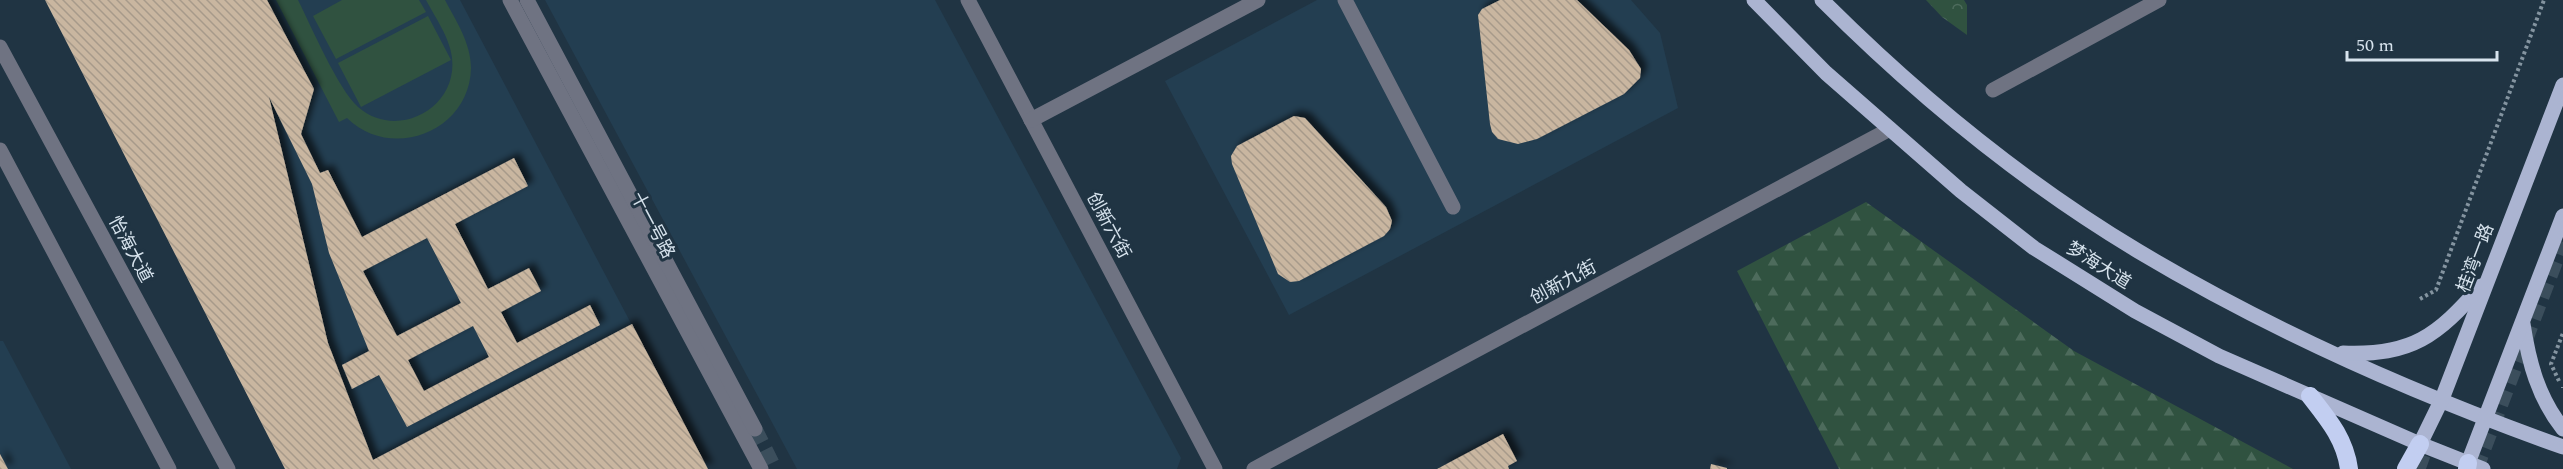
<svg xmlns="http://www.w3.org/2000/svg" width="2563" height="469" viewBox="0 0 2563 469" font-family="Spectral,'Noto Sans SC',serif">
  <defs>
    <pattern id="forest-firs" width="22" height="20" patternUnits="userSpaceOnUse" patternTransform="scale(1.5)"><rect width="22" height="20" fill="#305240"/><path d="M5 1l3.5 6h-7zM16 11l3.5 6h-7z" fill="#4d6b5c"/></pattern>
    <pattern id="park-crowns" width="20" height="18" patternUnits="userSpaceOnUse" patternTransform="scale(1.5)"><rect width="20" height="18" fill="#305240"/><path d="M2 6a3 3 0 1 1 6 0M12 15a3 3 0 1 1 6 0" fill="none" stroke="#4d6b5c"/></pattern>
    <pattern id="building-back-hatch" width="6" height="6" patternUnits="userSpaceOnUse" patternTransform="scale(1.5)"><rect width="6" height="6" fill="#c9b6a0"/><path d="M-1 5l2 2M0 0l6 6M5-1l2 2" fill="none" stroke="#a79a8a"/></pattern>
    <filter id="shadow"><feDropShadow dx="5.5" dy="-5.5" stdDeviation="3" flood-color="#0009"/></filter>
  </defs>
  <rect width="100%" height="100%" fill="#203443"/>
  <g fill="#233e51">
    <path d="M45 0H460L708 469H285Z"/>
    <path d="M545 0H935L1181 458 1177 469H797Z"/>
    <path d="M1317 0H1631L1660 33 1678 108 1289 315 1165 81Z"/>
    <path d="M0 341H3L71 469H0Z"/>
  </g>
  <g fill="#305240">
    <path d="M276 0H298C311 26 338 89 358 107 397 141 458 108 452 58 450 38 435 17 426 0H445C456 21 471 43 471 68 470 131 392 162 347 118L339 122Z"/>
    <path d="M342 0H419L426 12 336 59 313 16Z"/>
    <path d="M428 16 451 60 361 107 338 63Z"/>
  </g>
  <path fill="url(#forest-firs)" d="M1866 202 2074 351 2293 469H1839L1737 271Z"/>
  <path fill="url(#park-crowns)" d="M1926 0H1964L1967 5V35L1942 17Z"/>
  <g fill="url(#building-back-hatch)" fill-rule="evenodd" filter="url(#shadow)">
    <path d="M45 0H267L314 89 301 134 320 173 328 170 362 237 514 158 528 186 455 224 488 289 529 268 541 291 501 312 517 343 590 305 600 325 407 427 379 375 352 389 342 365 369 351 329 253 312 184 269 97 328 343 373 460 632 324 708 469H285ZM427 238 461 303 397 336 363 271ZM473 326 489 357 424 391 408 360Z"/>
    <path d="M1500 0H1577L1629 50 1641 69 1640 78 1624 94 1537 139 1518 144 1498 139 1492 132 1490 124 1478 15 1482 9Z"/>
    <path d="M1294 116 1305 118 1386 207 1392 221 1390 229 1384 236 1299 281 1290 282 1278 274 1232 164 1231 156 1237 146Z"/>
    <path d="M1503 434 1517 461 1508 466 1509 469H1437Z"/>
    <path d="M0 454 8 469H0Z"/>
    <path d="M1711 464 1727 468V469H1710Z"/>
  </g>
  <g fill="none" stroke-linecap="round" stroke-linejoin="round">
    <path stroke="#3b4e5c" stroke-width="15" stroke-dasharray="15 8" stroke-linecap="butt" d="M755 429 775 469"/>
    <g stroke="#3b4e5c" stroke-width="15" stroke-dasharray="15 8" stroke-linecap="butt">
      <path d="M2418 469 2427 444"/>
      <path d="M2476 469 2563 242"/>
    </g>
    <g stroke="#8494a0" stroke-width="4" stroke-dasharray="3 3" stroke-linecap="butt">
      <path d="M2420 299 2436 290 2544 0"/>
      <path d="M2559 381 2551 364 2563 333"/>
      <path d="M2563 387V388"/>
    </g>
    <g stroke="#6f7382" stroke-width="15">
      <path d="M510 0 761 469"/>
      <path d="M527 0 755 429"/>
      <path d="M968 0 1215 469"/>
      <path d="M1345 0 1453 207"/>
      <path d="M0 47 228 469"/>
      <path d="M1993 90 2159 0"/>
      <path d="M1031 120 1258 0"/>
      <path d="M0 150 169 469"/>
      <path d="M1254 469 1890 129"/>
    </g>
    <g stroke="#abb4d1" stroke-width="15">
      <path d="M1754 0 1826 73 1961 191 2034 248 2135 311 2219 356 2420 444 2483 469"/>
      <path d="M1822 0C1917 95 2023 182 2138 251 2272 331 2417 395 2563 447"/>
      <path d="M2523 324C2529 363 2538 397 2563 429"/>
      <path d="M2343 353C2412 356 2437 336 2481 286"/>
      <path d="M2420 444 2442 399 2563 85"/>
      <path d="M2468 463 2563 216"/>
    </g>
    <g stroke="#c2cef1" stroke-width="18">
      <path d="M2310 396C2328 419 2345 439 2349 469"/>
      <path d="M2406 469 2420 444"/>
      <path d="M2467 469 2468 463"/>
    </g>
  </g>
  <g text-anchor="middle" stroke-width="6" stroke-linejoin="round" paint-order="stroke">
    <g font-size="18" fill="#d7e3ed" stroke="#203443">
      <text transform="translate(653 225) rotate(62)" y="6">十一号路</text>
      <text transform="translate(1109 225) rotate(62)" y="6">创新六街</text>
      <text transform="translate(131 249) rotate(62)" y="6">怡海大道</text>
      <text transform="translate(2475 258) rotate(-69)" y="6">桂湾一路</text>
      <text transform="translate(2099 265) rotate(32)" y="6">梦海大道</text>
      <text transform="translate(1563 282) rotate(-28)" y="6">创新九街</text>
    </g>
  </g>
  <path d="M2347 51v9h150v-9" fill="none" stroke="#d7e3ed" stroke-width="3"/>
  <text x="2356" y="51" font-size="18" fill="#d7e3ed" stroke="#203443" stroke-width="4.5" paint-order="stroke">50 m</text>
</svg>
